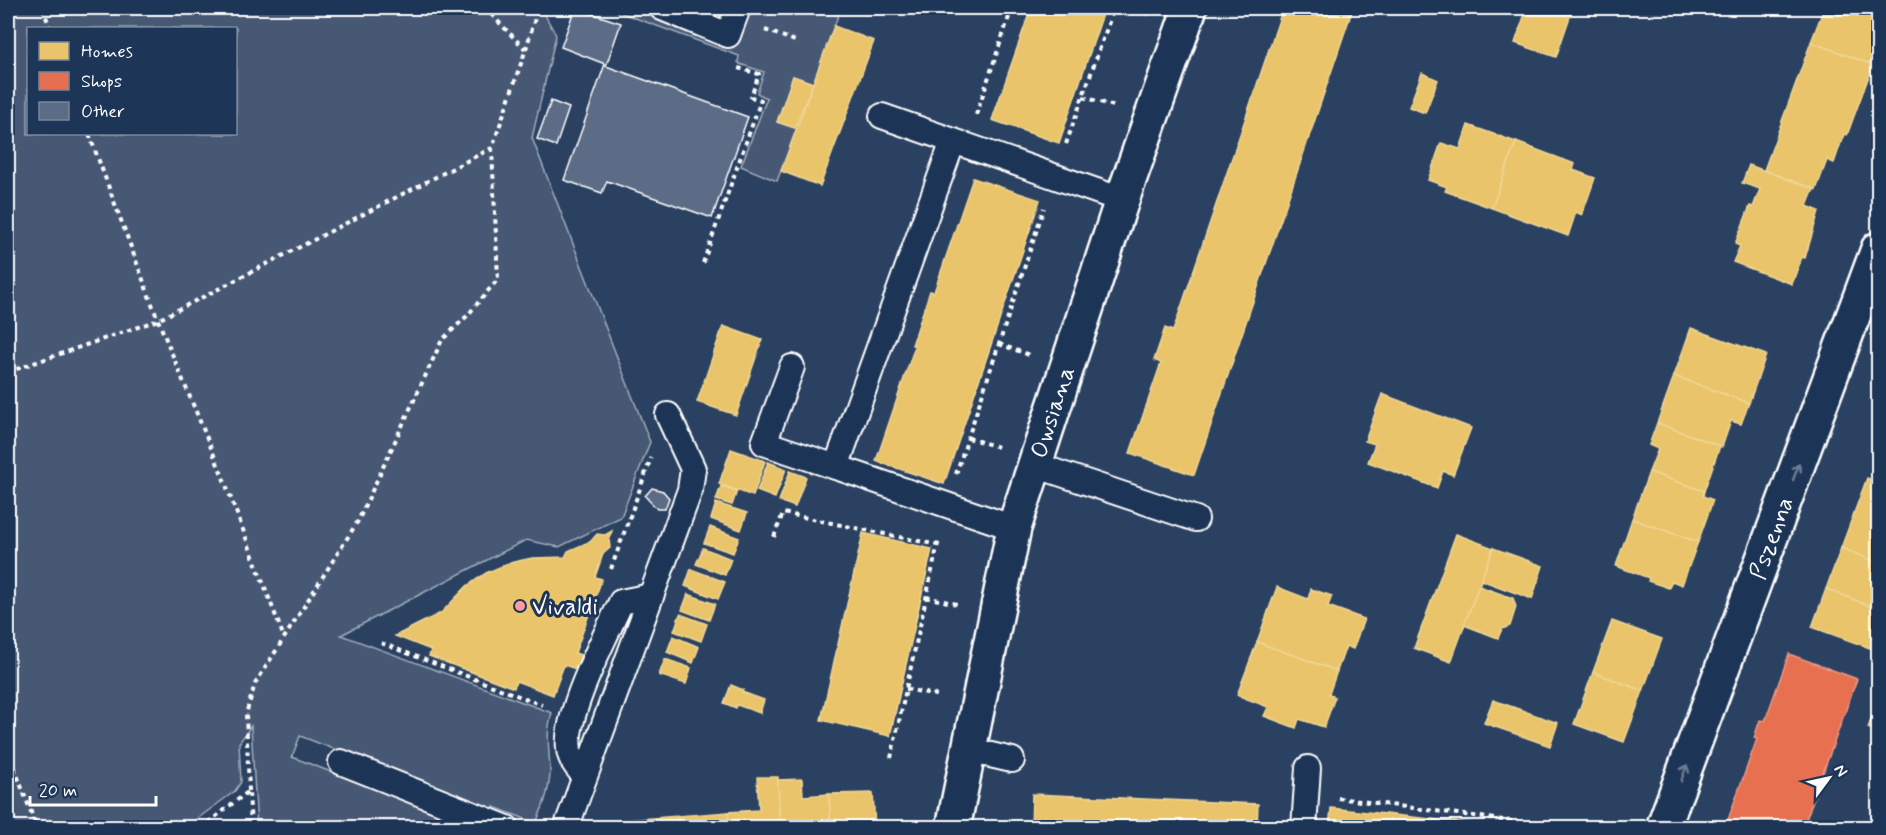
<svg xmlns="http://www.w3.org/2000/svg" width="1886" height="835" viewBox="0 0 1886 835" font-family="Mynerve,sans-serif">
  <rect width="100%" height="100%" fill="#2a4161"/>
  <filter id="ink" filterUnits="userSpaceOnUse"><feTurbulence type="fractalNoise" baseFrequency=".0167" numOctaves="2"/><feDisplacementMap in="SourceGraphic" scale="12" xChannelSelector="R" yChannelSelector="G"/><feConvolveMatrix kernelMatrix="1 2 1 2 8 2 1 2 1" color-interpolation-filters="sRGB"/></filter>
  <g filter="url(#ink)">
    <g fill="#465975" stroke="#a2acba" stroke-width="1.5" fill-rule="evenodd">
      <path d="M8 8H541L556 35 532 138 650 442 621 517 559 547 526 540 341 635 552 713C545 734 550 753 550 774 549 792 543 807 536 823L494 807 492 810 300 736 292 757 475 827H257L251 726 239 743 241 782 235 791 186 827H8ZM28 28H236V134H28Z"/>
      <path d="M608 8H841L813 83 793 76 777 122 795 128 805 99 808 100 777 181 741 166 767 98 757 93 764 72 740 64 738 62 739 56Z"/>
    </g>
    <g fill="#e9c46a" stroke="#f0d697" stroke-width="1.5">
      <path d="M1031 8H1105L1059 143 992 120Z"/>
      <path d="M1283 8H1353L1194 475 1130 453 1161 363 1154 360 1165 328 1173 331Z"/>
      <path d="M1527 8H1573L1556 57 1515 43Z"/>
      <path d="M1822 8H1878V51L1873 65 1811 42 1824 8Z"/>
      <path d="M834 26 874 41 820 186 781 171Z"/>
      <path d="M1811 42 1873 65 1847 135 1844 134 1834 163 1827 160 1816 190 1764 170Z"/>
      <path d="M1422 73 1438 80 1425 113 1409 107Z"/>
      <path d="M793 76 813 83 795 128 777 122Z"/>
      <path d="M1468 125 1516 142 1492 208 1445 191 1447 187 1428 180 1441 143 1460 149Z"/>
      <path d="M1516 142 1575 164 1573 170 1595 178 1582 215 1576 212 1568 236 1492 208Z"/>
      <path d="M1749 165 1814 189 1807 206 1819 211 1805 258 1802 257 1792 284 1733 262 1740 246 1735 244 1750 206 1753 207 1760 189 1742 183Z"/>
      <path d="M973 178 1040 200 944 484 876 461 915 346 912 345 930 291 934 292Z"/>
      <path d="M723 326 762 340 736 415 697 402Z"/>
      <path d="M1691 328 1766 355 1749 403 1674 376Z"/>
      <path d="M1674 376 1749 403 1741 424 1731 421 1722 447 1657 423Z"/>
      <path d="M1382 394 1471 428 1453 475 1443 471 1437 488 1368 462 1375 444 1365 441Z"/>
      <path d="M1657 423 1720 446 1704 491 1649 472 1658 449 1649 445Z"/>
      <path d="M731 449 765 461 753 496 719 484Z"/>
      <path d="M768 462 786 469 775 498 757 491Z"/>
      <path d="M790 471 806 477 795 507 779 501Z"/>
      <path d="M1649 472 1704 491 1703 496 1713 500 1698 542 1632 519Z"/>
      <path d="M1867 478 1878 482V563L1841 548Z"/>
      <path d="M721 486 737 491 732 505 716 500Z"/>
      <path d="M716 503 747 513 741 530 711 519Z"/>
      <path d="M1632 519 1698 542 1682 585 1672 581 1669 588 1648 581 1649 578 1616 566Z"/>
      <path d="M710 527 739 538 733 553 704 543Z"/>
      <path d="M612 531 609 539 610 548 603 554 595 577 602 579 575 653 581 655 576 669 564 665 553 695 516 681 514 688 429 656 431 650 395 636 441 613 467 586 486 573 509 563 532 558 565 557 568 551 591 541 597 534 605 535Z"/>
      <path d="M863 533 932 549 890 736 821 720Z"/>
      <path d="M1456 534 1493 548 1451 662 1414 648Z"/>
      <path d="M703 548 731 559 725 575 696 564Z"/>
      <path d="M1493 548 1543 566 1532 599 1481 580Z"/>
      <path d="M1841 548 1878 563V609L1826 589Z"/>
      <path d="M691 569 725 582 718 599 685 586Z"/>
      <path d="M1479 586 1513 598 1516 607 1510 626 1502 629 1498 638 1464 625Z"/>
      <path d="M1277 587 1308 599 1311 589 1332 596 1328 606 1364 619 1353 649 1346 646 1337 671 1257 642Z"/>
      <path d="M1826 589 1878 609V632L1877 631 1870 648 1812 627Z"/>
      <path d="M688 594 715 604 709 620 682 610Z"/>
      <path d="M680 614 707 624 701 641 674 631Z"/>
      <path d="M1612 621 1662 639 1643 691 1593 672Z"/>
      <path d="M673 636 699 647 693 663 667 652Z"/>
      <path d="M1257 642 1337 671 1329 694 1335 697 1324 727 1299 719 1296 728 1264 716 1268 707 1237 695Z"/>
      <path d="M665 659 691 668 686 684 659 675Z"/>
      <path d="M1593 672 1643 691 1624 742 1574 724Z"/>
      <path d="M731 685 743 690 742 692 764 700 760 713 737 705 736 708 724 703Z"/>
      <path d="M1878 699V732L1868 728Z"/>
      <path d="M1493 700 1558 723 1550 746 1484 723Z"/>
      <path d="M757 777H778L780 828H729L728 812 759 810Z"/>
      <path d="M802 779 803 796 829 794 831 828H780L778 780Z"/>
      <path d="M873 793 875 828H831L829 794Z"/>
      <path d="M1032 794 1258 804 1257 828H1031Z"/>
      <path d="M1331 808 1512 828H1329Z"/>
      <path d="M728 812 729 828H678V816Z"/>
      <path d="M678 816V828H626V820Z"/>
    </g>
    <path fill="#e76f51" stroke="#ee9a85" stroke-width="1.5" d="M1789 654 1857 679 1803 828H1725L1757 739 1754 738 1760 720 1765 721Z"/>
    <g fill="#5b6c86" stroke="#fff" stroke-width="1.5">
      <path d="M575 8 621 23 606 66 748 117 712 218 607 181 602 193 564 180 605 64 561 47Z"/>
      <path d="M551 101 569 108 556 146 537 139Z"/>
      <path d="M652 488 663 491 669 498 665 509H657L645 496Z"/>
    </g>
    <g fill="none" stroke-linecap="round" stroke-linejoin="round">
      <defs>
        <g id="lane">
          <path d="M662 8 728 35 738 8"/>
          <path d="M882 116 1122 200"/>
          <path d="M792 367 764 443 836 467 953 141"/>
          <path d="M1035 465 1196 519"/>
          <path d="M836 467 1014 528"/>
          <path d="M969 750 1012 760"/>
          <path d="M341 762 507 828"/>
          <path d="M584 776C580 770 573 764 571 757 557 726 607 634 621 602L651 596"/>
          <path d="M566 828 690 490 693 469 668 415"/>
          <path d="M1304 828 1308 768"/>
        </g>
        <g id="street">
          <path d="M953 828 1014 528 1122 200 1190 8"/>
          <path d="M1663 828 1878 249"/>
        </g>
      </defs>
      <use href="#lane" stroke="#fff" stroke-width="28"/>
      <use href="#street" stroke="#fff" stroke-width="38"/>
      <g stroke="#fff" stroke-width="4" stroke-dasharray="4.5 4.5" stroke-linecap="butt">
        <path d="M43 8 50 28"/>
        <path d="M485 8 525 49"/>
        <path d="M1128 8 1148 14"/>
        <path d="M765 30 798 42"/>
        <path d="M1083 97 1114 106"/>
        <path d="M976 115 1012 8"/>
        <path d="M89 134 158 320 221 472 283 635"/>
        <path d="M1066 144 1114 8"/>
        <path d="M703 263 761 100 751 97 759 74 738 68"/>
        <path d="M999 344 1032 356"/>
        <path d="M8 372 158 320 492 148"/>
        <path d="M968 438 1002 448"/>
        <path d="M956 474 1044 208"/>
        <path d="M774 537 783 513 938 545"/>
        <path d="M611 569 651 458"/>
        <path d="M926 597 961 605"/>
        <path d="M381 643 542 705"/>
        <path d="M906 689 941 696"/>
        <path d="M8 751 37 828"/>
        <path d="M891 758 939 539"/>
        <path d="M249 791 246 714 255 684 358 521 442 340 467 316 498 279 492 148 526 49 538 8"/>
        <path d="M1338 798 1563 828"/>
        <path d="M201 828 249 791 251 828"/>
      </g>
      <use href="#lane" stroke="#1d3557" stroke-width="24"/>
      <use href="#street" stroke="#1d3557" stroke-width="33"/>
    </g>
    <defs><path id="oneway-shaft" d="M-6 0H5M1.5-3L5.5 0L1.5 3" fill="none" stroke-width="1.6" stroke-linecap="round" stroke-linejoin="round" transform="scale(1.5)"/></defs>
    <g stroke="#6c7c92">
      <use href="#oneway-shaft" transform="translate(1796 472) rotate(-70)"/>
      <use href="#oneway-shaft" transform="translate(1684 773) rotate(-70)"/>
    </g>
  </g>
  <circle fill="#ff9aa2" stroke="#1d3557" stroke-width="2" cx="520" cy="606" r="6"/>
  <g text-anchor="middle" stroke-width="6" stroke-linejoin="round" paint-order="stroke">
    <g font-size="24" fill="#fff" stroke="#1d3557">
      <text transform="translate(1052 412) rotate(-72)" y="8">Owsiana</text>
      <text transform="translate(1771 538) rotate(-70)" y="8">Pszenna</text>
    </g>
    <g font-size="24" fill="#fff" stroke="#1d3557" text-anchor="start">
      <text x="532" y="614">Vivaldi</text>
    </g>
  </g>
  <rect width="1886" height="835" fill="none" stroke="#1d3557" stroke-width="30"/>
  <rect x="15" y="15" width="1856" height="805" fill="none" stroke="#fff" stroke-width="2" filter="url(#ink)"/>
  <rect x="27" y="27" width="210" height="108" fill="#1d3557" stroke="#77869a" stroke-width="1.5"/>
  <rect x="39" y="42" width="30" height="18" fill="#e9c46a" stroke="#77869a" stroke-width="1.5"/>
  <text x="81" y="57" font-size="18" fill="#ffffff">Homes</text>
  <rect x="39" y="72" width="30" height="18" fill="#e76f51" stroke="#77869a" stroke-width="1.5"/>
  <text x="81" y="87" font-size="18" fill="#ffffff">Shops</text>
  <rect x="39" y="102" width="30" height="18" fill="#5b6c86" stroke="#77869a" stroke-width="1.5"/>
  <text x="81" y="117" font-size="18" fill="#ffffff">Other</text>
  <g transform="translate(1829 778) rotate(57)" stroke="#1d3557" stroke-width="4.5" paint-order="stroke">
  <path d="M0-4.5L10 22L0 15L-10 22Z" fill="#ffffff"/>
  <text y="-9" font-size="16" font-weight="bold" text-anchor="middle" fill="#ffffff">N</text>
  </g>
  <path d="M30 796v9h126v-9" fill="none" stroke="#ffffff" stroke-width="3"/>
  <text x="39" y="796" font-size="18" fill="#ffffff" stroke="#1d3557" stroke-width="4.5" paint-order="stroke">20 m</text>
</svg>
